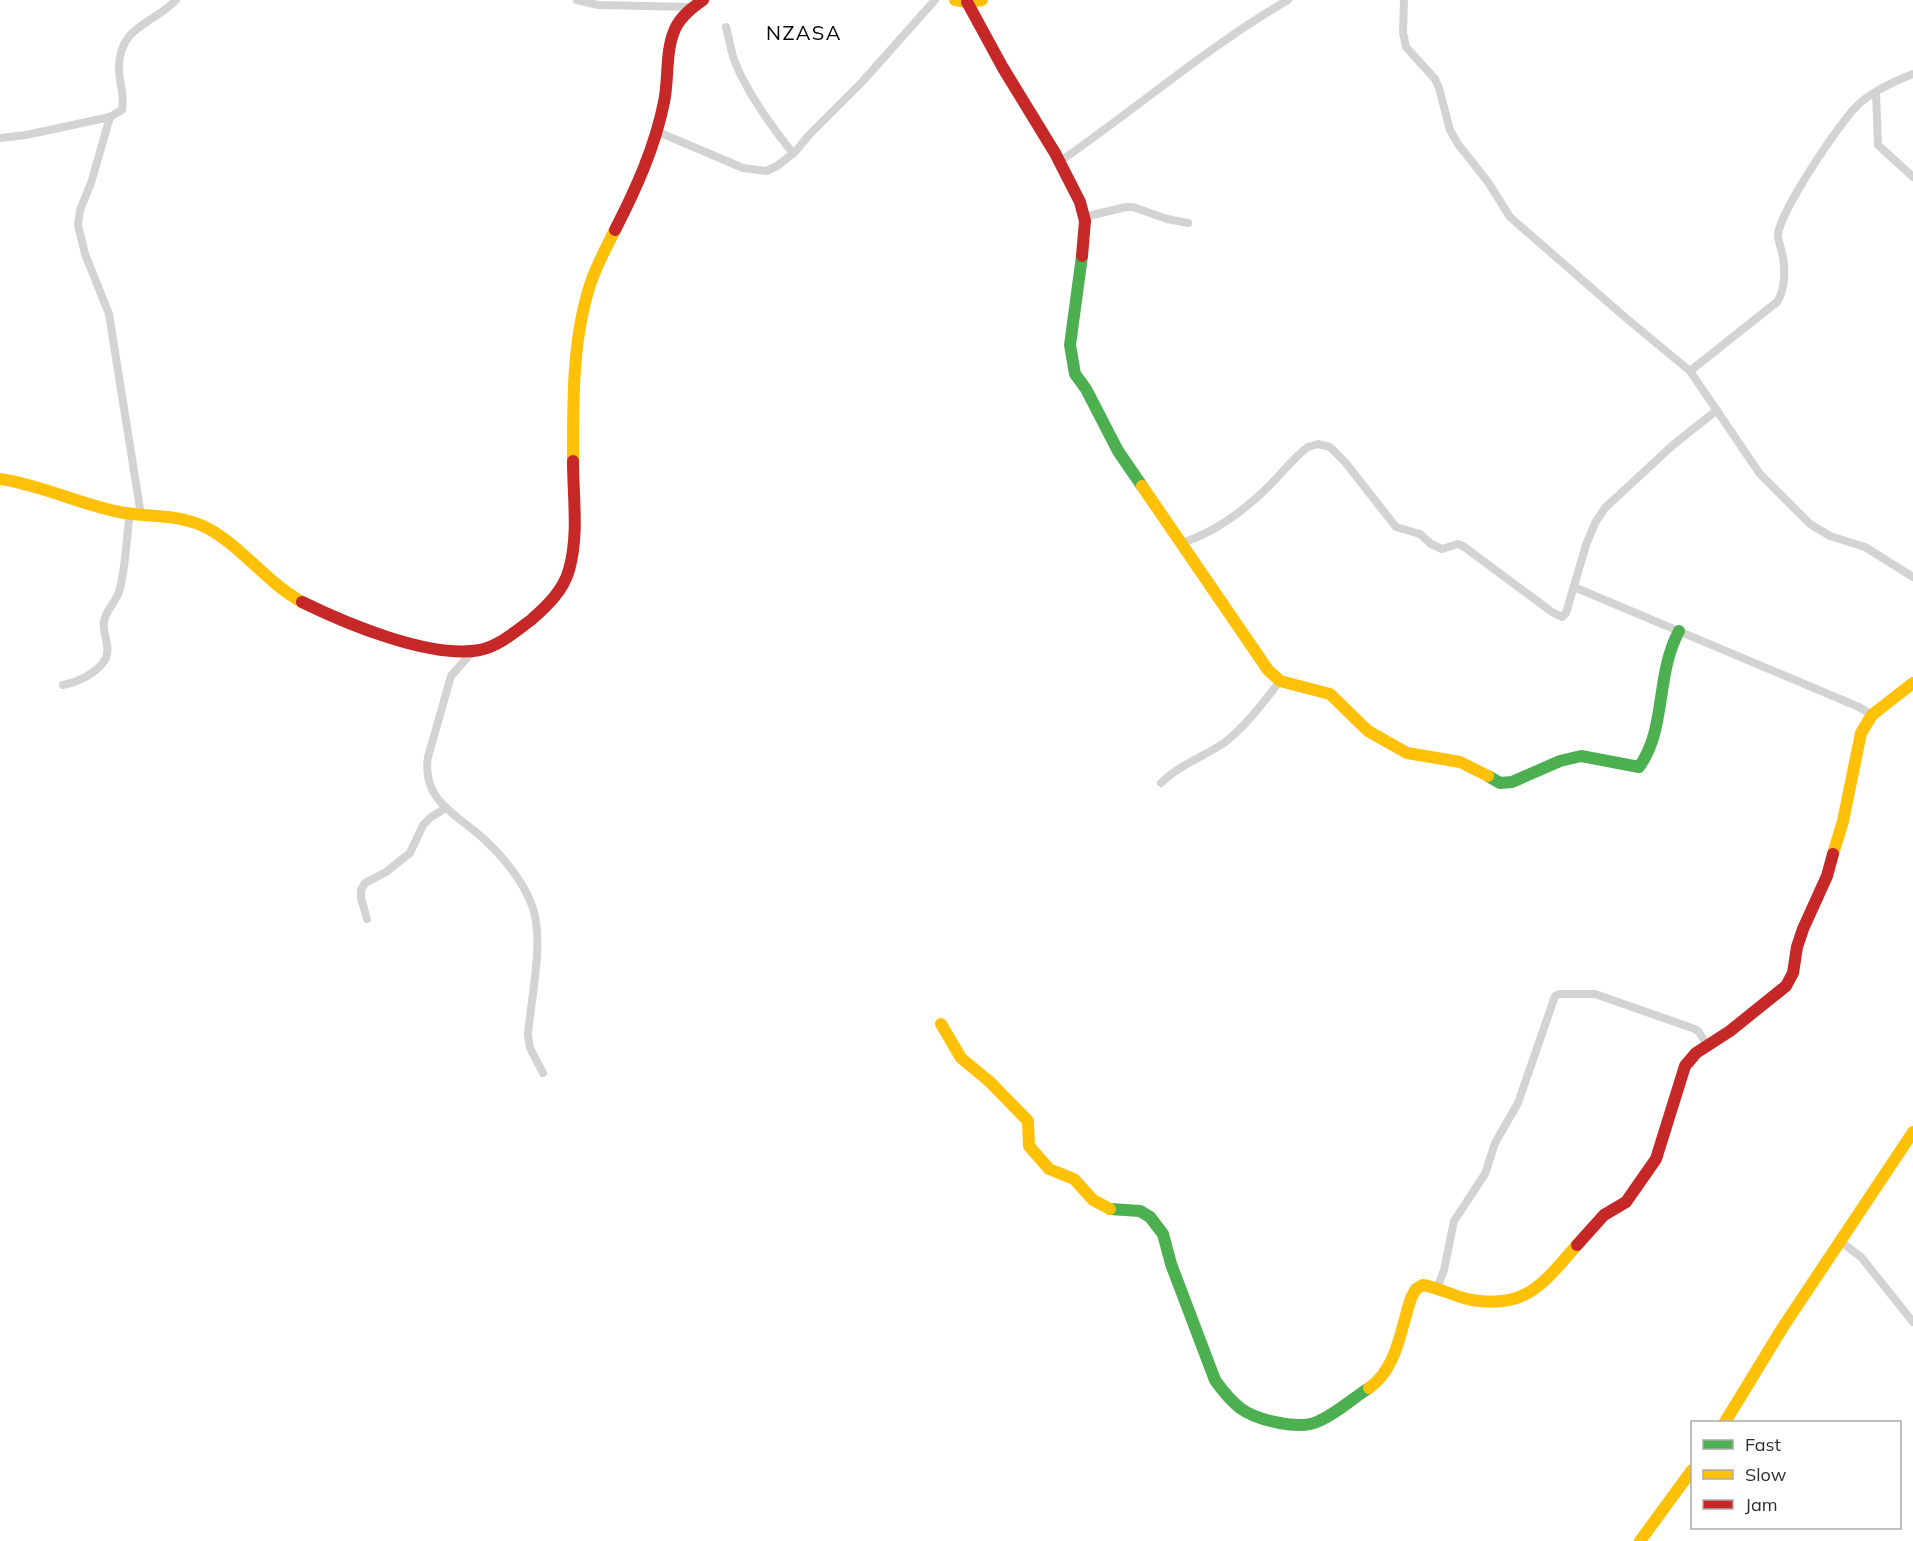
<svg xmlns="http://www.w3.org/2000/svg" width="1913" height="1541" viewBox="0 0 1913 1541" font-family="Mulish,sans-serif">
  <rect width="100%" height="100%" fill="#fff"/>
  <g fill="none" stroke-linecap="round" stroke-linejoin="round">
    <g stroke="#d3d3d3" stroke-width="8">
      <path d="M577 0 598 5 692 7"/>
      <path d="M1404 0 1403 32 1406 47 1435 79 1439 88 1450 130 1458 144 1488 182 1510 217 1626 318 1690 371 1760 474 1810 524 1830 536 1865 547 1913 577"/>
      <path d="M726 27C729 37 730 48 734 59 744 88 773 129 793 153"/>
      <path d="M1876 92 1878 145 1913 177"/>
      <path d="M110 117 91 183 80 210 78 225 85 254 109 314 141 515"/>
      <path d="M656 131 743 168 766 171 777 166 795 152 809 135 862 82 935 0"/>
      <path d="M0 138 26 135 110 117 122 110C125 96 119 82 119 68 119 26 152 25 176 0"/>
      <path d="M1059 162C1136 109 1207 47 1288 0"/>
      <path d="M1084 217 1126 207H1133L1167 219 1188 223"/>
      <path d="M1690 371 1777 302C1785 290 1786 268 1782 253 1781 247 1778 241 1778 235 1779 213 1842 118 1860 103 1875 90 1895 81 1913 74"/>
      <path d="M1181 543C1215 533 1246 509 1271 484 1283 472 1294 457 1308 447L1318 444 1330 447 1345 462 1396 527 1420 534 1431 544 1442 549 1458 544 1463 546 1552 612 1562 617 1566 613 1586 545 1595 523 1605 508 1673 445 1717 410"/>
      <path d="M1574 587 1859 707 1872 715"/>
      <path d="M473 651 451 676 428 757C421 802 459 815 486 841 506 860 524 882 533 908 544 943 531 998 528 1035L530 1048 543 1073"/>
      <path d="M63 685C78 682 98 673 106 658 111 647 102 633 104 621 106 610 115 603 119 592 126 568 126 539 130 513"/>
      <path d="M1161 783C1179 765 1203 757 1224 743 1246 726 1263 703 1280 681"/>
      <path d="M367 919 361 898V890L365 883 386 872 410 853 423 825 431 817 446 808"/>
      <path d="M1840 1241 1861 1257 1913 1322"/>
      <path d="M1437 1289 1444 1270 1454 1221 1485 1174 1495 1143 1518 1103 1555 996 1560 994H1595L1695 1029 1699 1032 1707 1045"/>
    </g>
    <g stroke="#4caf50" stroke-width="12">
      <path d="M1082 256 1070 345 1075 374 1086 389 1118 451 1142 486"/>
      <path d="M1488 776 1500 783 1512 782 1560 761 1581 756 1639 767C1667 728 1655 676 1679 631"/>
      <path d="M1110 1209 1140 1211 1150 1217 1163 1234 1171 1264 1215 1380C1222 1390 1230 1400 1240 1408 1256 1420 1300 1431 1319 1421 1337 1413 1353 1398 1369 1388"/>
    </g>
    <g stroke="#ffc107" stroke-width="12">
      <path d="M955 0 967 2 982 0"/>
      <path d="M573 461C573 403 572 341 590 285 596 266 606 248 615 230"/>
      <path d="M0 479C41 485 79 504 119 512 150 518 180 513 209 529 243 548 266 582 302 602"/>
      <path d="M1142 486 1268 670 1280 681 1330 694 1368 731 1407 753 1460 762 1488 776"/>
      <path d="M1833 854 1843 821 1861 733 1872 715 1913 683"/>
      <path d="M941 1024 961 1058 990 1082 1028 1121 1029 1146 1049 1169 1074 1179 1093 1200 1110 1209"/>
      <path d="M1369 1388C1397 1369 1401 1328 1411 1298L1416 1289 1423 1285C1440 1288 1455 1297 1472 1300 1528 1309 1544 1282 1577 1245"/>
      <path d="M1725 1422 1783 1327 1913 1132"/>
      <path d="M1640 1541 1692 1470"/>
    </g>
    <g stroke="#c62828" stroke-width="12">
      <path d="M967 2 1003 68 1055 153 1080 202 1085 221 1082 256"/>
      <path d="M615 230C636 189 655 147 664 102 669 79 665 51 675 29 681 16 692 8 703 0"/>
      <path d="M302 602C347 624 430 659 480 650 499 646 516 631 531 620 547 606 563 591 569 570 579 535 573 497 573 461"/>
      <path d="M1577 1245 1604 1215 1626 1202 1656 1159 1685 1066 1696 1053 1730 1031 1786 986 1793 973 1797 947 1803 929 1827 876 1833 854"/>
    </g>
  </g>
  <g text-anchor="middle" stroke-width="6" stroke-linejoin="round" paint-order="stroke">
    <g font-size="20" letter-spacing="1.5" fill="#000" stroke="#fff">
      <text x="804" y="40">NZASA</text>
    </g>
  </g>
  <rect x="1691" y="1421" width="210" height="108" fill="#ffffff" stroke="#ababab" stroke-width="1.5"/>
  <rect x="1703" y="1440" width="30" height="9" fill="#4caf50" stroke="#ababab" stroke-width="1.5"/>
  <text x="1745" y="1451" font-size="18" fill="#2e2e2e">Fast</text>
  <rect x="1703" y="1470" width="30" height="9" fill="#ffc107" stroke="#ababab" stroke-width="1.5"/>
  <text x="1745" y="1481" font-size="18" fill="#2e2e2e">Slow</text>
  <rect x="1703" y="1500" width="30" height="9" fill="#c62828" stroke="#ababab" stroke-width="1.5"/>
  <text x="1745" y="1511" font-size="18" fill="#2e2e2e">Jam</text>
</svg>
